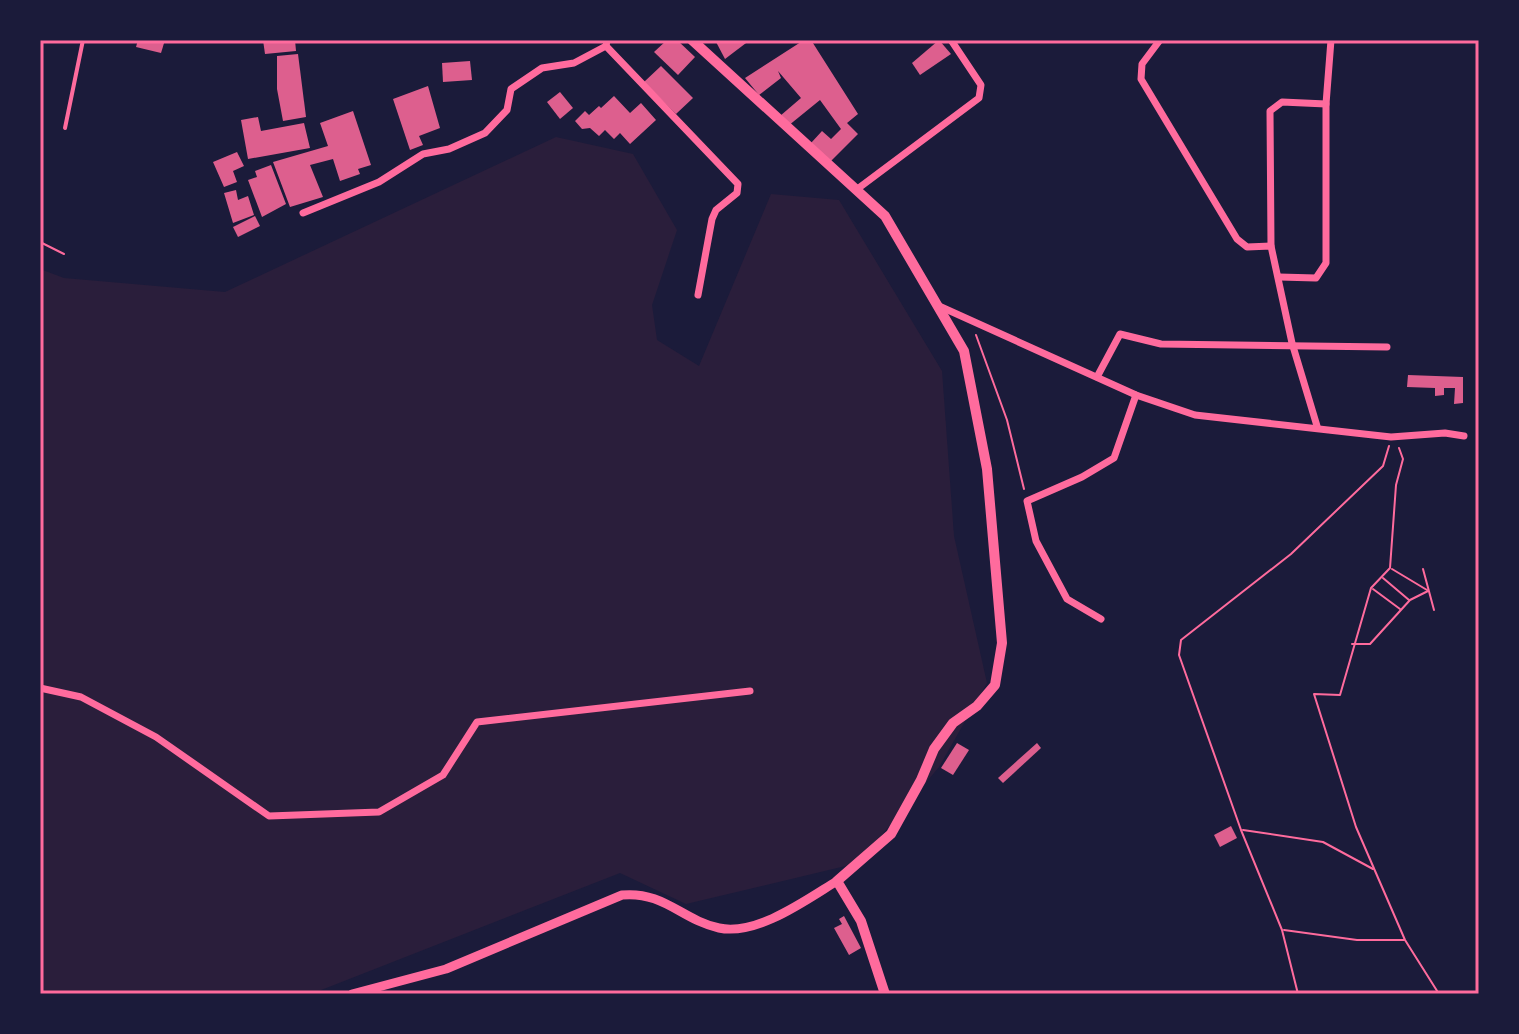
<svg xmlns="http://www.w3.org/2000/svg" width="1519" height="1034" viewBox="0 0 1519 1034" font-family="'Archivo Narrow',sans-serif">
  <rect width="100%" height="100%" fill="#1b1b3a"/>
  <path fill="#2a1e3b" d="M556 137 633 154 677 230 652 305 657 340 699 366 771 194 839 200 942 371 954 536 987 683 939 767 858 863 686 904 620 873 311 994H40V269L64 278 225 292Z"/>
  <g fill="#dd5f8e">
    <path d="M138 40H165L161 53 136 47Z"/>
    <path d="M263 40H295L296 51 265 54Z"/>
    <path d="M667 40H677L695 57 678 75 654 52Z"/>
    <path d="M715 40H750L725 59Z"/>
    <path d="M804 40H811L858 114 847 123 858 134 831 161 811 143 822 131 831 139 841 129 820 100 788 126 780 116 801 98 778 71 781 78 759 95 745 78Z"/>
    <path d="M939 40 951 54 920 75 912 63Z"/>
    <path d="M298 54 306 117 283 121 277 89V56Z"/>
    <path d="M470 61 472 80 443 82 442 63Z"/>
    <path d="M661 66 693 98 676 114 644 82Z"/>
    <path d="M428 86 440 128 419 136 423 145 410 150 393 99Z"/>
    <path d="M560 92 573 108 560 119 547 102Z"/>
    <path d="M614 96 630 113 641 103 656 120 630 144 620 133 614 139 605 130 599 136 590 128 582 129 575 121 585 111 589 115 599 106 601 108Z"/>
    <path d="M353 111 371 165 358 169 360 174 340 181 333 159 310 165 323 197 290 207 273 162 328 146 320 123Z"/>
    <path d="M258 117 261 131 304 123 310 148 248 159 241 120Z"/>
    <path d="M237 152 244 166 233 171 237 182 224 187 213 162Z"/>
    <path d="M271 165 286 204 262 217 248 180 257 177 255 171Z"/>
    <path d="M236 190 238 200 248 196 254 215 233 223 224 193Z"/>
    <path d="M255 216 260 226 238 237 233 227Z"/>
    <path d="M1408 375 1463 377V403L1454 404 1455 388H1444V395L1435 396V388L1407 387Z"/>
    <path d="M957 743 969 750 953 775 941 768Z"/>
    <path d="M1037 743 1041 748 1003 783 998 778Z"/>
    <path d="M1231 826 1237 838 1220 847 1214 835Z"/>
    <path d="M844 916 861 948 849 955 834 928 842 924 839 919Z"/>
  </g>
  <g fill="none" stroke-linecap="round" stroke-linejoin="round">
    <g stroke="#ff6b9d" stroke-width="2">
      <path d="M40 242 64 254"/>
      <path d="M976 335 1007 420 1024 489"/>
      <path d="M1399 448 1403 459 1396 485 1390 568 1371 588 1340 695 1314 694 1356 827 1405 940 1439 994"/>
      <path d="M1392 569 1427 590"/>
      <path d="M1423 569 1434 610"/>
      <path d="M1383 578 1409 600"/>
      <path d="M1373 589 1400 609"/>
      <path d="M1352 644H1370L1410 600 1428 591"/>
      <path d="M1243 830 1323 842 1373 869"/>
      <path d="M1284 930 1357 940H1404"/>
      <path d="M1298 994 1282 930 1241 830 1179 655 1181 640 1291 554 1383 466 1389 446"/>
    </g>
    <path stroke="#ff6b9d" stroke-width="4" d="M65 128 83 40"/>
    <g stroke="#ff6b9d" stroke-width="7">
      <path d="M1160 40 1142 64 1141 79 1237 239 1247 247 1271 246 1292 343 1317 426"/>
      <path d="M606 46 738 184 737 193 716 210 712 219 698 295"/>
      <path d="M856 190 979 98 981 85 951 40"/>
      <path d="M303 213 379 182 423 154 449 149 485 133 507 110 511 89 542 68 574 63 606 46 607 40"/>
      <path d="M1271 246 1270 111 1282 102 1326 104"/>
      <path d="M1279 277 1316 278 1326 263V104L1331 40"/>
      <path d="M939 306 1136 395 1195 415 1391 437 1445 433 1464 436"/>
      <path d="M1097 377 1120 334 1161 344 1387 347"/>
      <path d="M1101 619 1067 599 1036 541 1027 501 1082 477 1114 458 1136 395"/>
      <path d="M40 688 81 697 156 737 269 816 379 812 443 775 477 722 750 691"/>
    </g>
    <path stroke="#ff6b9d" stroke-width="9" d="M352 994 446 969 622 895C664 891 682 920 719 928 757 936 806 900 837 881"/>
    <path stroke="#ff6b9d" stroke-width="10" d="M692 40 885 216 964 351 987 469 1002 643 995 685 977 706 953 723 934 749 921 780 891 834 837 881 861 921 885 994"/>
  </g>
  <rect width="1519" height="1034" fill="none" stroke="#1b1b3a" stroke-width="84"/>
  <rect x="42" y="42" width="1435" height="950" fill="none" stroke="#ff6b9d" stroke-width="3"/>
</svg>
